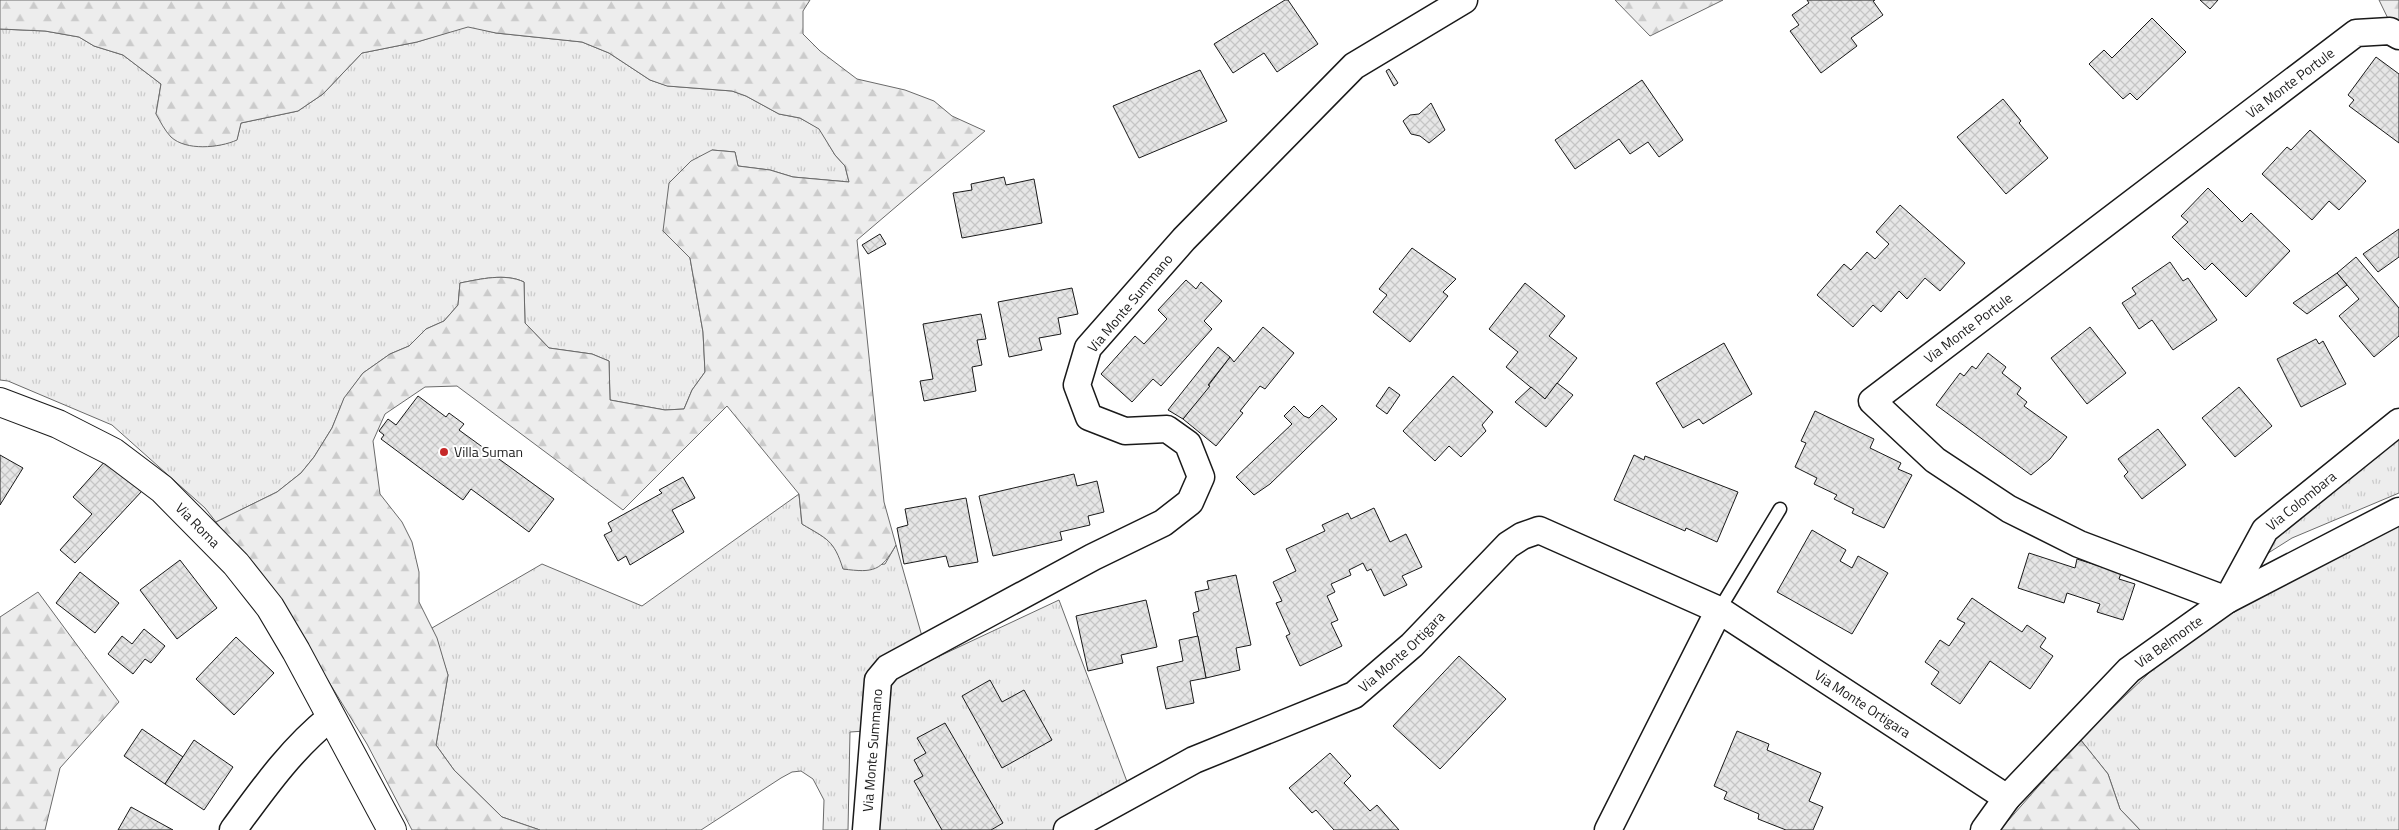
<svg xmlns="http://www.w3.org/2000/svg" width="2399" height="830" viewBox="0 0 2399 830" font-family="'Titillium Web',sans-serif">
  <defs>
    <pattern id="grass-tufts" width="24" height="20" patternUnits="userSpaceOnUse" patternTransform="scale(1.25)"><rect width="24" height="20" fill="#ededed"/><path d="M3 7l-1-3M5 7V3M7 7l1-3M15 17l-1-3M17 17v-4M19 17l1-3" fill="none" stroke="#cbcbcb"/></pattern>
    <pattern id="forest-firs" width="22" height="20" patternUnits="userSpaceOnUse" patternTransform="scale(1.25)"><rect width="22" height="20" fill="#ededed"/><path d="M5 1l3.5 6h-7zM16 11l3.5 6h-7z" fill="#cbcbcb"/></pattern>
    <pattern id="building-cross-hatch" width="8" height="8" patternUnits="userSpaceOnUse" patternTransform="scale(1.25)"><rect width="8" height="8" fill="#e6e6e6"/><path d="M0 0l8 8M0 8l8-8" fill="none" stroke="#c5c5c5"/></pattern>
  </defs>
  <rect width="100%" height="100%" fill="#fff"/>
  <g fill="url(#grass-tufts)" stroke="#6a6a6a">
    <path d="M468 26 496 33 582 42 609 53 650 80 668 86 732 91 746 96 779 114 800 118 820 129 835 155 845 166 849 182 793 177 770 170 738 166 735 152 712 150 663 231 690 258 703 332 705 372 692 390 684 409 665 410 610 400 609 361 592 354 549 348 525 323 524 282C505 273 481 279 460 283L458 305 444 321 426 329 409 346 390 354 363 373 344 399 332 428 314 457 301 473 277 492 216 522 205 508 112 425 8 381 0 380V29L45 31 79 37 94 46 123 55 161 84 156 114C184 136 200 157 237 139L241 123 298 111 323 94 362 53 417 42Z"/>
    <path d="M2399 430V493L2292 538 2235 574 2238 551 2310 491Z"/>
    <path d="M799 494 802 524C827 539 834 540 844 569L885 564 896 545 929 661 1059 600 1132 795 1068 830H872L881 730 850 732 848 830H823L824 800 813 779 801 771 792 772 781 778 701 830H540L502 817 454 770 436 745 448 675 432 628 542 564 642 606Z"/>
    <path d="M2399 521V830H2140L2120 809 2108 774 2080 739 2195 629Z"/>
  </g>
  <g fill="url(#forest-firs)" stroke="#6a6a6a">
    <path d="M0 0H810L803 11V34L820 51 857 79 905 90 934 101 952 116 985 131 857 240 884 502 896 545C881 571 874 573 843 569 834 540 827 539 802 524L799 494 727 406 623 510 457 386 425 387 385 414 373 441 380 494 402 522 412 542 419 572V602L437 638 448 675 436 745 454 770 502 817 540 830H412L367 744 284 609 216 522 277 492 301 473 314 457 332 428 344 398 363 373 390 354 409 346 426 329 444 321 458 305 460 283C481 279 505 273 524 282L525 323 549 348 592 354 609 361 610 400 665 410 684 409 692 390 705 372 703 332 690 258 663 231 669 183 691 161 712 150 735 152 738 166 770 170 793 177 849 182 845 166 835 155 819 129 800 118 779 114 746 96 732 91 667 86 650 80 609 53 582 42 496 33 468 27 417 42 362 53 323 94 298 111 241 123 237 140C219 148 186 151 171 137 165 131 160 121 156 114L161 84 123 55 94 46 79 37 45 31 0 29Z"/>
    <path d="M1615 0H1723L1650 36Z"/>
    <path d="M2379 0H2399V36L2396 35Z"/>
    <path d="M38 592 119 702 60 768 45 830H0V617Z"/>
    <path d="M2080 739 2108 774 2120 809 2140 830H2000Z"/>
  </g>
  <g fill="url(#building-cross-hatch)" stroke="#1a1a1a">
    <path d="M1285 0H1288L1318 44 1277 72 1264 53 1233 73 1214 44Z"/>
    <path d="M1807 0H1875L1873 1 1883 15 1851 38 1857 46 1821 73 1790 31 1799 25 1792 15 1809 3Z"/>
    <path d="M2200 0H2218L2210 9Z"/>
    <path d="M2152 18 2186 52 2137 100 2130 93 2123 99 2089 64 2104 50 2112 58Z"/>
    <path d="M2376 57 2399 74V143L2349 106 2354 100 2348 95Z"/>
    <path d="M1389 69 1398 83 1394 86 1386 71Z"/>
    <path d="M1200 70 1227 121 1139 158 1113 106Z"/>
    <path d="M1642 80 1683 140 1659 157 1648 142 1630 154 1619 139 1575 169 1555 140Z"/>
    <path d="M2003 99 2021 121 2019 123 2048 158 2006 194 1957 137Z"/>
    <path d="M1431 103 1445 130 1429 143 1420 136 1411 134 1403 121 1410 115 1419 114Z"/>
    <path d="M2310 130 2366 181 2339 210 2329 201 2312 220 2262 174 2287 147 2291 150Z"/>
    <path d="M1004 177 1006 185 1034 179 1042 223 962 238 953 193 972 190 971 184Z"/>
    <path d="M2208 188 2242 222 2251 213 2290 251 2246 297 2212 263 2205 270 2172 237 2188 222 2181 216Z"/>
    <path d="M1900 205 1965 263 1940 291 1925 278 1907 299 1899 291 1881 312 1873 305 1853 327 1817 295 1844 264 1851 270 1867 252 1875 259 1889 244 1876 232Z"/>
    <path d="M2399 229V257L2378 272 2363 254Z"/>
    <path d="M880 234 886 244 868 254 862 245Z"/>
    <path d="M1412 248 1456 279 1443 292 1448 296 1410 342 1373 312 1387 295 1379 289Z"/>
    <path d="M2356 257 2399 308V336L2374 357 2339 316 2359 299 2337 273Z"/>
    <path d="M2170 262 2183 281 2188 278 2217 320 2173 350 2152 320 2139 329 2122 303 2136 294 2132 288Z"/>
    <path d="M2337 273 2347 285 2307 314 2293 303Z"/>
    <path d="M1186 280 1196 289 1201 282 1222 301 1204 321 1212 329 1161 386 1153 379 1132 402 1101 374 1135 336 1144 344 1167 319 1158 310Z"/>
    <path d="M1525 283 1565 316 1549 336 1577 358 1545 399 1506 367 1518 352 1489 329Z"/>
    <path d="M1072 288 1078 314 1058 318 1061 334 1039 338 1042 350 1009 357 998 302Z"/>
    <path d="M981 314 986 339 977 340 982 365 972 367 976 391 924 401 920 381 933 379 923 324Z"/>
    <path d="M1263 327 1294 353 1265 389 1260 386 1240 411 1243 413 1216 446 1183 419 1230 357 1234 362Z"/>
    <path d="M2090 327 2126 373 2087 404 2051 358Z"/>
    <path d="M2316 339 2319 344 2323 341 2346 384 2301 407 2277 359Z"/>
    <path d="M1724 343 1752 394 1703 424 1699 419 1683 428 1656 383Z"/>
    <path d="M1218 347 1230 357 1208 385 1210 386 1183 419 1168 410Z"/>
    <path d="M1988 353 2006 367 2002 373 2021 388 2017 394 2027 402 2024 406 2067 437 2050 459 2031 475 1936 405 1960 373 1964 376 1972 366 1976 369Z"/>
    <path d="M1453 376 1493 412 1482 425 1486 431 1461 457 1449 446 1435 461 1403 431Z"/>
    <path d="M1557 383 1573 395 1546 427 1515 402 1531 387 1545 399Z"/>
    <path d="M1389 387 1400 395 1387 414 1376 406Z"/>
    <path d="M2239 387 2272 426 2235 457 2202 418Z"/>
    <path d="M418 396 446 417 449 413 464 424 459 430 554 499 529 532 471 489 463 500 381 439 384 435 379 431 388 419 396 425Z"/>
    <path d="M1322 405 1337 419 1270 484 1254 495 1236 477 1292 424 1284 416 1294 406 1304 416 1309 418Z"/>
    <path d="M1815 411 1874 439 1870 448 1901 463 1898 469 1912 475 1884 528 1852 513 1854 509 1834 499 1837 495 1814 484 1817 478 1795 467 1806 443 1801 441Z"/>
    <path d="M2158 429 2186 465 2142 499 2124 476 2128 472 2118 459Z"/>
    <path d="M0 455 23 468 0 505Z"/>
    <path d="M1634 455 1644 460 1645 456 1738 492 1717 542 1686 528 1685 531 1614 500Z"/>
    <path d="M107 459 142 491 75 563 60 550 92 514 73 497Z"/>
    <path d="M1074 474 1077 486 1097 481 1104 512 1088 516 1090 525 1060 532 1062 540 993 556 979 496Z"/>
    <path d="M683 477 695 498 672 510 684 532 630 565 626 556 618 561 604 535 612 531 608 523 662 493 659 490Z"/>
    <path d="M966 498 978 562 949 567 946 556 904 564 897 528 908 525 905 509Z"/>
    <path d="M1374 508 1390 542 1406 534 1422 567 1402 576 1407 585 1384 596 1371 569 1367 571 1363 563 1349 570 1351 575 1331 584 1335 592 1327 596 1338 620 1331 623 1342 646 1300 666 1286 636 1290 634 1276 603 1282 601 1273 582 1296 571 1286 549 1325 531 1322 525 1348 513 1351 519Z"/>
    <path d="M1812 530 1846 550 1840 561 1852 568 1858 556 1888 573 1852 634 1777 592Z"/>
    <path d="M2029 553 2075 568 2077 559 2121 573 2119 579 2135 584 2123 620 2097 612 2100 604 2067 593 2064 603 2018 588Z"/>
    <path d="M180 560 217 608 177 639 140 590Z"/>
    <path d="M80 572 119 603 95 633 56 603Z"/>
    <path d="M1236 575 1251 645 1236 648 1240 670 1206 678 1193 613 1199 611 1195 592 1209 589 1207 581Z"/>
    <path d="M1972 598 2022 632 2027 625 2046 638 2040 647 2053 656 2030 689 1990 661 1960 704 1931 684 1939 672 1925 662 1940 640 1949 646 1965 623 1957 619Z"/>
    <path d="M1146 600 1157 647 1121 655 1123 663 1088 671 1076 616Z"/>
    <path d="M144 629 165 646 151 663 145 659 133 674 108 654 122 636 132 644Z"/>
    <path d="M1198 636 1206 678 1190 681 1194 703 1166 709 1157 667 1183 661 1179 640Z"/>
    <path d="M236 637 274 673 234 715 196 679Z"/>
    <path d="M1459 656 1506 699 1440 769 1393 726Z"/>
    <path d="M990 680 1002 702 1024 690 1052 740 1002 768 962 696Z"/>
    <path d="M945 723 1003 823 991 830H942L914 781 923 776 914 760 926 753 917 738Z"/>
    <path d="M142 729 183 757 165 784 124 756Z"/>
    <path d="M1737 731 1769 744 1767 750 1821 773 1809 801 1823 807 1813 830H1786L1758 819 1759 814 1724 799 1727 792 1714 786Z"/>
    <path d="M194 740 233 767 204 810 165 784Z"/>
    <path d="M1330 753 1351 776 1344 783 1370 811 1377 805 1399 830H1334L1316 810 1312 813 1289 788Z"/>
    <path d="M131 807 173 830H118Z"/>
  </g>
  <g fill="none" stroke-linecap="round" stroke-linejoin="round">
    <defs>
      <path id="service" d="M1719 610 1780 509"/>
      <g id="minor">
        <path id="s1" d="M2399 36 2390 31 2356 33 1872 401 1935 460 2009 509 2079 544 2227 600 2265 530 2399 422"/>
        <path d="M233 830C263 789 291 749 331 717"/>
        <path id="s2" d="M866 830 878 680 888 668 1093 557 1163 523 1190 502 1201 477 1188 444 1167 429 1125 431 1089 417 1077 385 1088 348 1184 239 1354 66 1464 0"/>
        <path id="s3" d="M1067 830 1194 760 1354 695 1412 645 1508 545 1522 536 1539 530 1719 610 2007 798"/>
        <path d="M1608 830 1719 610"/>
        <path id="s4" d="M1984 830 2007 798 2129 670 2227 600 2399 511"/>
      </g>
      <g id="tertiary">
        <path id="s5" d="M0 402 58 424 113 452 162 489 236 564 270 607 296 651 392 830"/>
      </g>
    </defs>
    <use href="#service" stroke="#1a1a1a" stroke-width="15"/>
    <use href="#minor" stroke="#1a1a1a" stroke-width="29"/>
    <use href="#tertiary" stroke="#1a1a1a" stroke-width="30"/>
    <use href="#service" stroke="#fff" stroke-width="12"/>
    <use href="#minor" stroke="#fff" stroke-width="26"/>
    <use href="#tertiary" stroke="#fff" stroke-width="28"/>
  </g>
  <circle fill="#c62828" stroke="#fff" stroke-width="2" cx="444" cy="452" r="5"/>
  <g text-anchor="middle" stroke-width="4" stroke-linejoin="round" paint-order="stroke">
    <g font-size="14" fill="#1a1a1a" stroke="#fff">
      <text transform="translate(2290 83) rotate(-37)" y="5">Via Monte Portule</text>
      <text transform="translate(1130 303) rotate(-50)" y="5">Via Monte Summano</text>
      <text transform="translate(1968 328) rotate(-37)" y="5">Via Monte Portule</text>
      <text dy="5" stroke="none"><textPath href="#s1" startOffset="1190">Via Colombara</textPath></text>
      <text dy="5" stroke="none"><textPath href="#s5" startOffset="236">Via Roma</textPath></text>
      <text dy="5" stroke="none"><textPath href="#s4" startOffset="265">Via Belmonte</textPath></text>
      <text dy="5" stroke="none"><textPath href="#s3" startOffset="382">Via Monte Ortigara</textPath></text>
      <text dy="5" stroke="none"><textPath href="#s3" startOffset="936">Via Monte Ortigara</textPath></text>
      <text dy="5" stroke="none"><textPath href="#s2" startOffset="80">Via Monte Summano</textPath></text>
    </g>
    <g font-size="14" fill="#1a1a1a" stroke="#fff" text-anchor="start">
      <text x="454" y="457">Villa Suman</text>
    </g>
  </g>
</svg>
